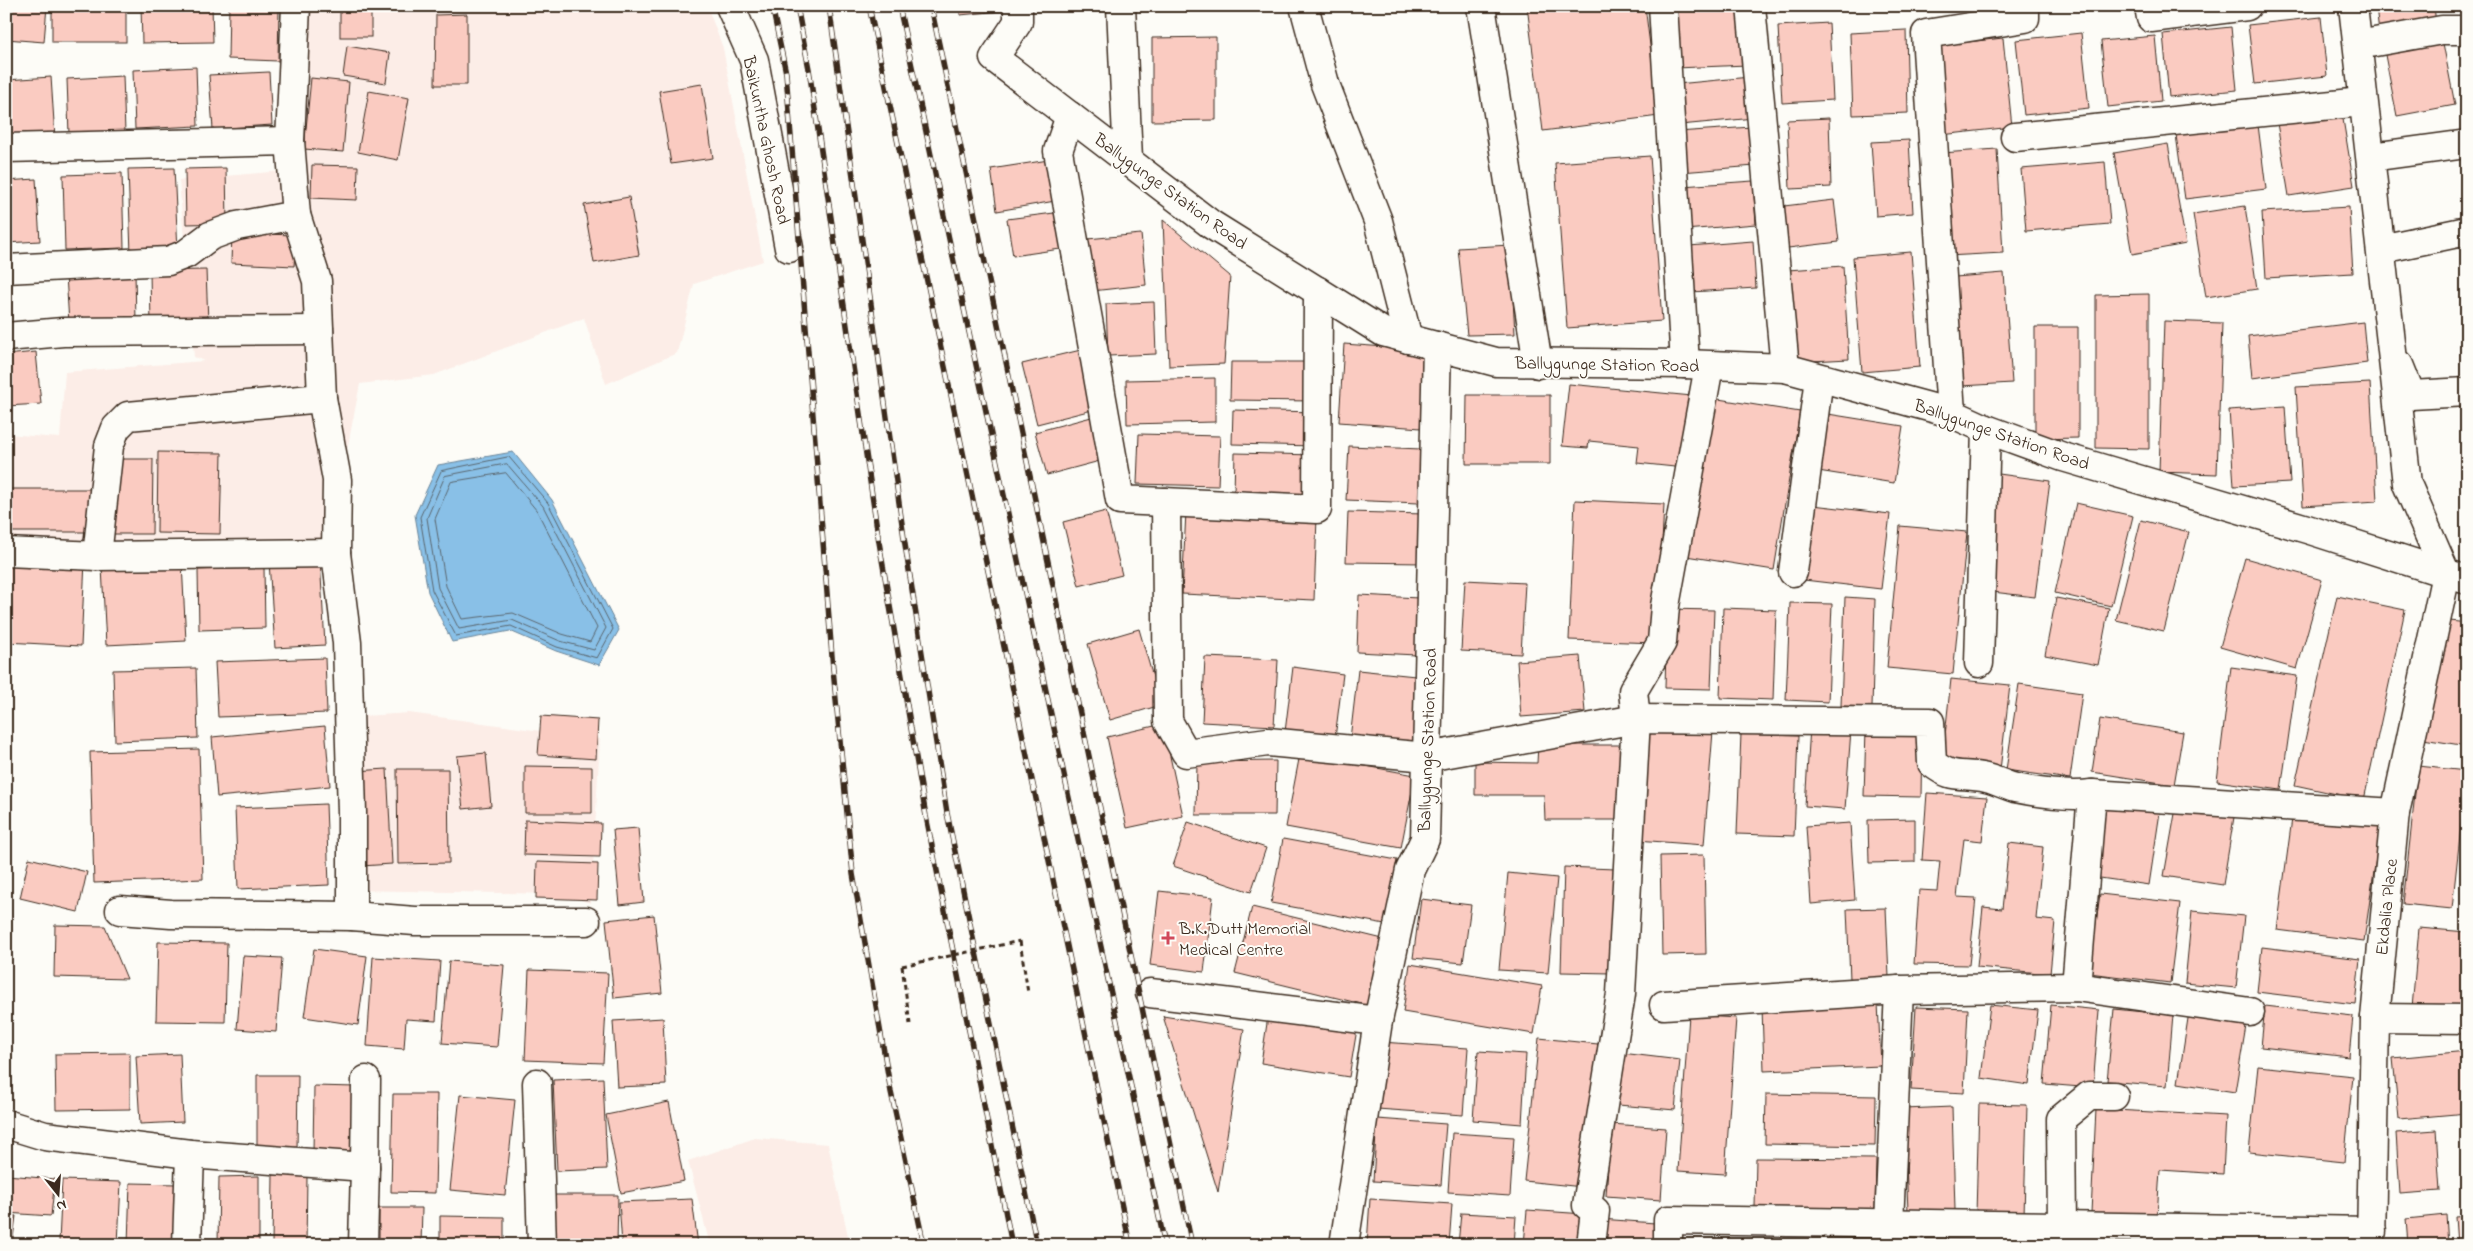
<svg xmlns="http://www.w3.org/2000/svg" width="2473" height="1251" viewBox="0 0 2473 1251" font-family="'Indie Flower',sans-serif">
  <rect width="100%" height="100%" fill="#fdfcf7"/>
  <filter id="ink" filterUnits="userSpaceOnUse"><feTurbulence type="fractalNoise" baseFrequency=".02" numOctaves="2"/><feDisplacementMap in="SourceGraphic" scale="10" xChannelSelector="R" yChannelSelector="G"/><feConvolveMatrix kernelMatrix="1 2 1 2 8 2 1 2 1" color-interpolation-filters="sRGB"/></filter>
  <g filter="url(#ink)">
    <g fill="#fcede7">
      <path d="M310 6H707L723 48 763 261 694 284 677 353 606 384 584 318 434 375 360 384 328 547 6 545V434L60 438 65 372 204 361 194 357 179 180 294 170Z"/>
      <path d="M409 713 600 739 591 903 558 894 351 890 349 717Z"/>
      <path d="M755 1138 828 1144 850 1245H710L688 1161Z"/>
    </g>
    <path fill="#89c0e7" stroke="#6a8497" d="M513 452 552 500 619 630 599 665 556 651 510 631 452 642 428 592 415 515 438 465Z"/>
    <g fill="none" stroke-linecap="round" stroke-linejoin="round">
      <g stroke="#5a666e" stroke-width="1">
        <path d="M509 457 548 503 613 629 597 658 557 647 511 626 456 636 432 590 420 517 441 471Z"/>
        <path d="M507 464 543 506 606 628 594 650 560 641 512 620 459 629 438 588 427 518 445 476Z"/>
        <path d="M506 473 537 511 597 628 590 642 562 634 513 613 462 619 446 586 435 519 451 482Z"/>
      </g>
    </g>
    <g fill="#facbc1" stroke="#3b2a1e">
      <path d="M6 6H47L44 42 6 39Z"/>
      <rect x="52" y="6" width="74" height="36"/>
      <path d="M141 6H212L213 42 142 43Z"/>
      <path d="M229 6H279L278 61 228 59Z"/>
      <rect x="340" y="6" width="31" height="31"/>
      <path d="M960 6H1011L1012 10 960 15Z"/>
      <path d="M1527 6H1645L1659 116 1543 131Z"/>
      <path d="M1674 6H1745L1747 65 1676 68Z"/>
      <path d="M2376 6H2434L2436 24 2379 32Z"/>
      <path d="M467 14V85H435L436 15Z"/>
      <path d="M2321 17 2327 76 2255 84 2248 25Z"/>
      <path d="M1829 23 1833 100 1782 103 1778 26Z"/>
      <path d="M2231 27 2237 90 2169 97 2163 34Z"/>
      <path d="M1906 30 1908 113 1853 115 1850 33Z"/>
      <path d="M2081 33 2089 108 2024 115 2016 40Z"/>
      <path d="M2155 36 2161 101 2108 107 2101 41Z"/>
      <path d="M1216 37V120L1152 121V38Z"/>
      <path d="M2003 38 2012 127 1941 135 1932 46Z"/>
      <path d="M2442 38 2455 105 2397 116 2384 50Z"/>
      <path d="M347 46 390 53 386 83 343 76Z"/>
      <path d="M196 67 198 126 135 129 133 70Z"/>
      <path d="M269 72 272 125 213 129 209 75Z"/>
      <path d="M123 76 125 132 69 134 67 79Z"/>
      <path d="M51 77 55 138 6 141V80Z"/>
      <path d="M1750 77 1754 118 1680 125 1677 84Z"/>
      <path d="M311 78 349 82 343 152 304 149Z"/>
      <path d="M702 84 713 158 671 164 659 91Z"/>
      <path d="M369 91 409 98 398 160 358 152Z"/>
      <path d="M2342 113 2354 186 2289 196 2277 123Z"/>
      <path d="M2257 117 2266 189 2185 199 2175 128Z"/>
      <path d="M1829 118 1831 187 1790 189 1787 120Z"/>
      <path d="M1752 127 1755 166 1681 172 1677 132Z"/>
      <path d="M1909 140 1913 213 1876 216 1871 142Z"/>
      <path d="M2168 144 2186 244 2132 254 2114 153Z"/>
      <path d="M1997 149 2003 253 1947 256 1942 153Z"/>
      <path d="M1650 156 1662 321 1567 328 1555 163Z"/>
      <path d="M1055 159 1061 200 997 211 991 169Z"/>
      <path d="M2105 162 2110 224 2026 231 2021 169Z"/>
      <path d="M312 165 358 166 357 200 311 198Z"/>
      <path d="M174 168 178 251 131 254 128 169Z"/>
      <path d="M226 168 227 223 186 224 185 169Z"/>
      <path d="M122 173 124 248 65 250 63 175Z"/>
      <path d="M36 179 40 241 6 243V181Z"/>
      <path d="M1753 181 1756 224 1685 230 1682 186Z"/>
      <path d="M629 197 639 255 594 263 584 205Z"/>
      <path d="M1834 200 1839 242 1788 248 1784 206Z"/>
      <path d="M2245 206 2257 289 2206 297 2193 214Z"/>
      <path d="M2349 207 2353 273 2266 278 2262 212Z"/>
      <path d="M1062 212 1067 248 1013 256 1007 219Z"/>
      <path d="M1163 220 1230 276 1224 364 1169 366Z"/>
      <path d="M232 233 296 235 294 266 231 263Z"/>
      <path d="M1141 234 1146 285 1092 291 1087 239Z"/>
      <path d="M1753 241 1756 288 1691 292 1689 246Z"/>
      <path d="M1510 245 1515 334 1467 335 1458 248Z"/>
      <path d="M1911 252 1920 367 1862 372 1853 257Z"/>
      <path d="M1843 266 1849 359 1793 362 1788 270Z"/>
      <path d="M206 270 208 323 151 326 150 271Z"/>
      <path d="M135 273 136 322 69 323 66 275Z"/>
      <path d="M2004 273 2012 383 1962 386 1955 277Z"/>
      <path d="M2149 294V449L2096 448V295Z"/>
      <path d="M1154 302 1156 354 1108 356 1106 304Z"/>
      <path d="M2164 321 2222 323 2217 474 2159 472Z"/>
      <path d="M2363 322 2367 363 2252 378 2248 336Z"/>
      <path d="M2035 327H2078V438L2035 439Z"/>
      <path d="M1344 344 1426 350 1421 428 1339 422Z"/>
      <path d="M1085 349 1100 408 1037 424 1022 364Z"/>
      <path d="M36 352 41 404 6 406V355Z"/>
      <path d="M1231 362H1314V401L1230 400Z"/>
      <path d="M1215 378V422L1127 424 1126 380Z"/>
      <path d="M2370 383 2377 501 2303 506 2296 387Z"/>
      <path d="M1569 384 1692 396 1684 468 1637 463 1639 446 1589 441 1588 448 1562 446Z"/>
      <path d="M1467 395H1550V464H1466Z"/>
      <path d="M1712 398 1800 412 1774 570 1686 556Z"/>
      <path d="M2285 406 2290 483 2234 486 2229 410Z"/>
      <path d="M1233 410 1316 412 1315 446 1232 444Z"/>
      <path d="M1828 414 1903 426 1894 483 1818 471Z"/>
      <path d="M1099 415 1111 458 1047 475 1035 432Z"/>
      <path d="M1139 434 1220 436 1218 486 1137 484Z"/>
      <path d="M1349 446 1421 449 1419 503 1346 500Z"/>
      <path d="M158 452 222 453 220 534 157 533Z"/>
      <path d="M1235 453 1315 455 1314 495 1234 493Z"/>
      <path d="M112 459H153L152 534H111Z"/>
      <path d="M1999 474 2050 481 2035 597 1984 591Z"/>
      <path d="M6 489H90L91 532H6Z"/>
      <path d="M1575 500 1664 504 1657 643 1569 640Z"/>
      <path d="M2076 503 2133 516 2111 606 2055 593Z"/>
      <path d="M1813 505 1890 514 1881 589 1804 580Z"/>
      <path d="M1106 511 1122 575 1079 586 1063 522Z"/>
      <path d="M1186 511 1317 517 1314 600 1182 594Z"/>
      <path d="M1348 512 1425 514 1424 563 1346 562Z"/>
      <path d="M2141 520 2189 532 2164 631 2116 620Z"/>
      <path d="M1900 526 1967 532 1953 674 1887 668Z"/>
      <path d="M6 558 85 561 81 646 6 642Z"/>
      <path d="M2245 558 2322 580 2297 669 2220 647Z"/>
      <path d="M320 559 325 645 275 648 269 562Z"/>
      <path d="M182 563 186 641 106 645 102 567Z"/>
      <path d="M264 568 265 628 199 630 198 570Z"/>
      <path d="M1465 580 1525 583 1521 654 1461 651Z"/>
      <path d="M1359 595 1419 598 1416 655 1357 652Z"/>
      <path d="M2337 596 2405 610 2364 800 2295 785Z"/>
      <path d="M1845 597 1875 599 1872 707 1841 706Z"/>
      <path d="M2056 598 2109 608 2098 665 2045 655Z"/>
      <path d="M1790 603 1832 604 1828 702 1786 700Z"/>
      <path d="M1723 608 1776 610 1773 700 1720 698Z"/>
      <path d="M1667 609 1714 610 1711 689 1665 688Z"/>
      <path d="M2442 620 2467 623V746L2423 739Z"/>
      <path d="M1139 629 1161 705 1110 720 1088 644Z"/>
      <path d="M1580 656 1585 712 1521 717 1517 661Z"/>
      <path d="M1205 657 1278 660 1274 726 1202 722Z"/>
      <path d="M325 658 327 713 218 717 215 662Z"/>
      <path d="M1293 667 1343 674 1335 738 1285 732Z"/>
      <path d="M2231 667 2297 676 2281 790 2217 781Z"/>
      <path d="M196 668 198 738 115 741 113 670Z"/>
      <path d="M1358 670 1425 677 1416 746 1350 739Z"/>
      <path d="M1951 679 2010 685 2000 770 1942 764Z"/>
      <path d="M2019 684 2082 693 2070 779 2006 770Z"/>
      <path d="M541 716 598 720 596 759 538 755Z"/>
      <path d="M2100 719 2183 732 2174 785 2092 772Z"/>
      <path d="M1163 724 1183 816 1127 828 1107 737Z"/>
      <path d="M325 726 330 786 217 797 212 737Z"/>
      <path d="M1646 726 1713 731 1704 845 1637 840Z"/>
      <path d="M1810 727 1851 730 1845 809 1805 806Z"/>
      <path d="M1866 729H1922L1921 797 1864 796Z"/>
      <path d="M1741 734 1798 736 1794 836 1737 834Z"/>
      <path d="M1538 745H1621L1620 820H1545L1544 795H1475V762L1537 763Z"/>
      <path d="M199 749 203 879 94 883 90 752Z"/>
      <path d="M486 753 491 806 463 809 457 756Z"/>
      <path d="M1300 754 1415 775 1401 848 1286 827Z"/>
      <path d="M1276 761 1275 815H1196L1197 762Z"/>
      <path d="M525 766 592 767V813H525Z"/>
      <path d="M2418 766 2467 771 2452 909 2403 904Z"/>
      <path d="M387 769 392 864 361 866 356 771Z"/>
      <path d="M397 769H448L449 863 398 864Z"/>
      <path d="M1927 793 1987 797 1982 841 1964 839 1957 897 1976 898 1969 965 1914 964 1919 890 1937 891 1940 861 1922 860Z"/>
      <path d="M2105 803 2160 812 2149 885 2093 877Z"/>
      <path d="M326 804 329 885 238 889 235 808Z"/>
      <path d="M2176 808 2234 817 2223 885 2164 876Z"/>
      <path d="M2293 811 2381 823 2364 941 2277 930Z"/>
      <path d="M1915 819V862L1869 863 1868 820Z"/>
      <path d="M525 820 601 823 600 857 524 855Z"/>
      <path d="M1188 822 1266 848 1251 892 1173 866Z"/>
      <path d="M1850 823 1855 900 1811 904 1806 826Z"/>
      <path d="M638 828 644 902 620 905 613 830Z"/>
      <path d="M1283 839 1397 860 1385 924 1271 903Z"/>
      <path d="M2009 843 2043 847 2036 919 2055 921 2050 974 1977 967 1983 907 2002 909Z"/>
      <path d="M1704 855 1706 954 1662 955 1660 856Z"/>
      <path d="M29 858 87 872 78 912 20 898Z"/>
      <path d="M537 862 598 864 597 900 536 898Z"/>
      <path d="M1564 867 1615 869 1612 973 1561 972Z"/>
      <path d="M1508 873 1557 878 1548 973 1499 970Z"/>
      <path d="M1159 891 1213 897 1204 972 1150 965Z"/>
      <path d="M2100 894 2180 903 2170 983 2089 973Z"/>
      <path d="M1421 899 1471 905 1463 963 1413 958Z"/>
      <path d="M1252 907 1387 940 1370 1006 1235 973Z"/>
      <path d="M1886 908 1889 977 1850 979 1847 909Z"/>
      <path d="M2192 911 2244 916 2236 988 2185 983Z"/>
      <path d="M654 915 662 993 614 998 606 920Z"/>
      <path d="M55 925 105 926 127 979 54 977Z"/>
      <path d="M2419 928 2467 932V1013L2412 1008Z"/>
      <path d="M158 942 227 943 225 1022 156 1021Z"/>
      <path d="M2262 947 2360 959 2355 1004 2257 992Z"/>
      <path d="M314 949 367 956 358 1025 304 1017Z"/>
      <path d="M243 956 282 958 276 1032 237 1029Z"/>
      <path d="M373 957 440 961 436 1021 406 1019 404 1049 367 1046Z"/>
      <path d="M449 961 504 965 497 1047 442 1043Z"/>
      <path d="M1410 964 1542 986 1534 1034 1403 1012Z"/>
      <path d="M529 970 608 973 603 1063 525 1060Z"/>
      <path d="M1878 1003 1881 1066 1764 1071 1762 1007Z"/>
      <path d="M1990 1005 2038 1010 2029 1085 1981 1078Z"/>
      <path d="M2051 1005 2099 1010 2093 1088 2044 1084Z"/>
      <path d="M2265 1006 2353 1016 2349 1057 2261 1047Z"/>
      <path d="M1916 1007 1968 1009 1964 1093 1911 1090Z"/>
      <path d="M2114 1009 2173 1015 2167 1086 2107 1081Z"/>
      <path d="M1269 1010 1358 1023 1349 1077 1261 1063Z"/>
      <path d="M2189 1012 2247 1020 2235 1092 2178 1083Z"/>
      <path d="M1689 1015 1736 1018 1725 1174 1678 1171Z"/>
      <path d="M1163 1016 1244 1029 1218 1192Z"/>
      <path d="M663 1018 666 1085 617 1087 613 1021Z"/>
      <path d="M1539 1038 1598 1044 1583 1187 1524 1181Z"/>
      <path d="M1381 1042 1468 1048 1463 1115 1377 1109Z"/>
      <path d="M1478 1051 1526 1054 1522 1124 1473 1120Z"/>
      <path d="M2467 1051V1113L2399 1119 2393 1058Z"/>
      <path d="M1613 1052 1680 1060 1675 1110 1607 1104Z"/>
      <path d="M130 1053V1109L56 1110 55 1054Z"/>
      <path d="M180 1054 183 1122 140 1124 136 1056Z"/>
      <path d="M2258 1066 2353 1076 2344 1162 2249 1152Z"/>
      <path d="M257 1075H298L297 1152 257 1151Z"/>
      <path d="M603 1078 607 1169 557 1171 553 1080Z"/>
      <path d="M314 1086 356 1087 354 1154 313 1153Z"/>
      <path d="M393 1094H437L435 1193 391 1192Z"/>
      <path d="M1766 1094 1876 1096 1875 1146 1765 1144Z"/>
      <path d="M460 1095 515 1100 505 1195 450 1190Z"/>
      <path d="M669 1102 684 1181 621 1193 606 1115Z"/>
      <path d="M1979 1104 2027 1105 2024 1215 1976 1214Z"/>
      <path d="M1952 1107 1955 1210 1908 1212 1904 1109Z"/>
      <path d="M2096 1109 2226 1116 2223 1174 2160 1170 2157 1216 2091 1213Z"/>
      <path d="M1377 1119 1446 1124 1441 1185 1373 1181Z"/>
      <path d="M1611 1124 1666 1128 1661 1200 1606 1196Z"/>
      <path d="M2436 1130 2440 1191 2400 1194 2396 1133Z"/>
      <path d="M1452 1133 1514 1137 1510 1196 1448 1192Z"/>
      <path d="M1756 1158 1876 1159 1875 1210 1755 1208Z"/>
      <path d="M6 1175 55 1179 51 1216 6 1213Z"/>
      <path d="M273 1175 307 1176 306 1245H272Z"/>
      <path d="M259 1176V1245H218L219 1177Z"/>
      <path d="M62 1180 121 1182 118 1244 59 1242Z"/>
      <path d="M130 1183 177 1184 174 1245 128 1244Z"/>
      <path d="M553 1195H618L617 1245H552Z"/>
      <path d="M692 1199 698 1245H622L619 1202Z"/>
      <path d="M1370 1199 1452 1204 1449 1245H1367Z"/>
      <path d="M379 1208H422L421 1245H379Z"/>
      <path d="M1527 1210 1585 1214 1583 1245H1524Z"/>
      <path d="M1461 1213 1516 1216 1514 1245H1458Z"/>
      <path d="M6 1215 16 1216 12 1245H6Z"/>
      <path d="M2446 1215 2448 1245H2408L2406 1219Z"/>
      <path d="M440 1216 504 1217V1245H440Z"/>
      <path d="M2467 1216V1245H2457L2455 1217Z"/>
      <path d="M1600 1219 1655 1223 1653 1245H1598Z"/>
      <path d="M81 1240 155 1244 81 1245Z"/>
    </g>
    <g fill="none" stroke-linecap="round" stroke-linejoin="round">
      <defs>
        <g id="minor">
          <path d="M730 6 754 60 789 248"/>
          <path d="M1018 6V22L994 58 1212 225 1383 332 1496 362 1685 364 1785 368 1951 413 1986 429 2063 457 2307 529 2467 580"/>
          <path d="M1121 6 1128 160"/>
          <path d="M1304 6 1325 84 1378 221 1408 339"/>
          <path d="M1481 6 1538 364"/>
          <path d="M1663 6 1685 364"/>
          <path d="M1751 6 1785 368"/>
          <path d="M2149 6 2151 18 2247 6"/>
          <path d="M2353 6 2407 484 2446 574 2395 813 2375 1018 2371 1245"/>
          <path d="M2358 45 2442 30H2467"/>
          <path d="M1070 116 1058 151 1120 500 1317 509 1318 291"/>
          <path d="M2015 137 2362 102"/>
          <path d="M6 148 290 141"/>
          <path d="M2371 157 2467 144"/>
          <path d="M296 215 317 281 322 398 337 480 336 553"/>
          <path d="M2381 249 2467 231"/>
          <path d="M6 269 168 261 186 254 210 236 237 226 296 215 290 141 296 6"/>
          <path d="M6 337 63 332 319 330"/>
          <path d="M2399 365 2411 395 2467 392"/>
          <path d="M1951 413 1926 34 2025 18V6"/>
          <path d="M1166 502 1168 721 1186 753 1268 742 1427 757 1636 719 1930 722 1932 763C1952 779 1959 773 1982 777 1994 779 2004 785 2015 788 2040 793 2067 797 2092 794L2395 813"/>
          <path d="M6 552 97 556 336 553 347 643 352 812V916"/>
          <path d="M97 556 109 446 116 428 128 416 322 398"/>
          <path d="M1793 572 1819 378"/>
          <path d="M1979 663 1986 429"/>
          <path d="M120 910 171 914 352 916 415 921H586"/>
          <path d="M2076 987 2092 794"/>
          <path d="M1150 993 1378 1021"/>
          <path d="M1664 1005 1899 990 2076 987 2250 1012"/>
          <path d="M2375 1018 2467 1019"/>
          <path d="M537 1083 542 1245"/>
          <path d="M6 1124 45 1136 190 1154 365 1167 366 1080"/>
          <path d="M1889 1224 1899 990"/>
          <path d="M2062 1228 2061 1119 2089 1096H2114"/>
          <path d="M187 1245 190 1154"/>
          <path d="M363 1245 365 1167"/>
          <path d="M1344 1245 1378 1021 1410 870 1425 839 1437 346"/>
          <path d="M1591 1245 1595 1211 1587 1205 1621 994 1636 719 1633 691 1662 642 1665 606 1709 366"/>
          <path d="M1668 1245V1220L2372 1231"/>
        </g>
      </defs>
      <use href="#minor" stroke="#3b2a1e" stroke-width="31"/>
      <g stroke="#3b2a1e" stroke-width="3" stroke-dasharray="5 4" stroke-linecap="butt">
        <path d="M1020 941 1028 993"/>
        <path d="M902 966 910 1024"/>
      </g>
      <use href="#minor" stroke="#fdfcf7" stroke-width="28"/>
      <defs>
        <g id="rail">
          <path d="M772 6 786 73 833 669 853 874 891 1092 924 1245"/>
          <path d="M797 6 809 69 879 542 926 816 1012 1245"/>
          <path d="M829 6 904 538 947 813 1037 1245"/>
          <path d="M869 6 1130 1245"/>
          <path d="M899 6 1165 1245"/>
          <path d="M931 6 1192 1245"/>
        </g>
      </defs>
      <use href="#rail" stroke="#3b2a1e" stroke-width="5.5"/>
      <use href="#rail" stroke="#fdfcf7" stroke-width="4" stroke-dasharray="11" stroke-linecap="butt"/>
      <path stroke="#3b2a1e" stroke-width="3" stroke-dasharray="5 4" stroke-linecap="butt" d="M902 966 1020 941"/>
    </g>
  </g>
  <path fill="#d1495b" stroke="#fdfcf7" stroke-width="2" d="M1165.5 930.5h5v5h5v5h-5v5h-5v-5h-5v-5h5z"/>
  <g text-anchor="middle" stroke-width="4" stroke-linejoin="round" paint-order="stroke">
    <g font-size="18" fill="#3b2a1e" stroke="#fdfcf7">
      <text transform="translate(767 140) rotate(78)" y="6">Baikuntha Ghosh Road</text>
      <text transform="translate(1171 191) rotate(36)" y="6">Ballygunge Station Road</text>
      <text transform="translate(1607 364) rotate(1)" y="6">Ballygunge Station Road</text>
      <text transform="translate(2002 434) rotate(19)" y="6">Ballygunge Station Road</text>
      <text transform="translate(1427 740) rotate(-88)" y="6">Ballygunge Station Road</text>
      <text transform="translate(2386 907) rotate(-84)" y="6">Ekdalia Place</text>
    </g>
    <g font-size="18" fill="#3b2a1e" stroke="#fdfcf7" text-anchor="start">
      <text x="1179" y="934">B.K.Dutt Memorial<tspan x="1179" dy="21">Medical Centre</tspan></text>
    </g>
  </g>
  <rect width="2473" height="1251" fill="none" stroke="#fdfcf7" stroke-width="25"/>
  <rect x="12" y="12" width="2448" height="1226" fill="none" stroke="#3b2a1e" stroke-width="2" filter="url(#ink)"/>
  <g transform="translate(58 1194) rotate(163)" stroke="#fdfcf7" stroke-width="4" paint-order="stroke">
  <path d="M0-4L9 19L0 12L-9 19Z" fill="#3b2a1e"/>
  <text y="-8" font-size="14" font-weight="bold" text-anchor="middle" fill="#3b2a1e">N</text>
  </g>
</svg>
